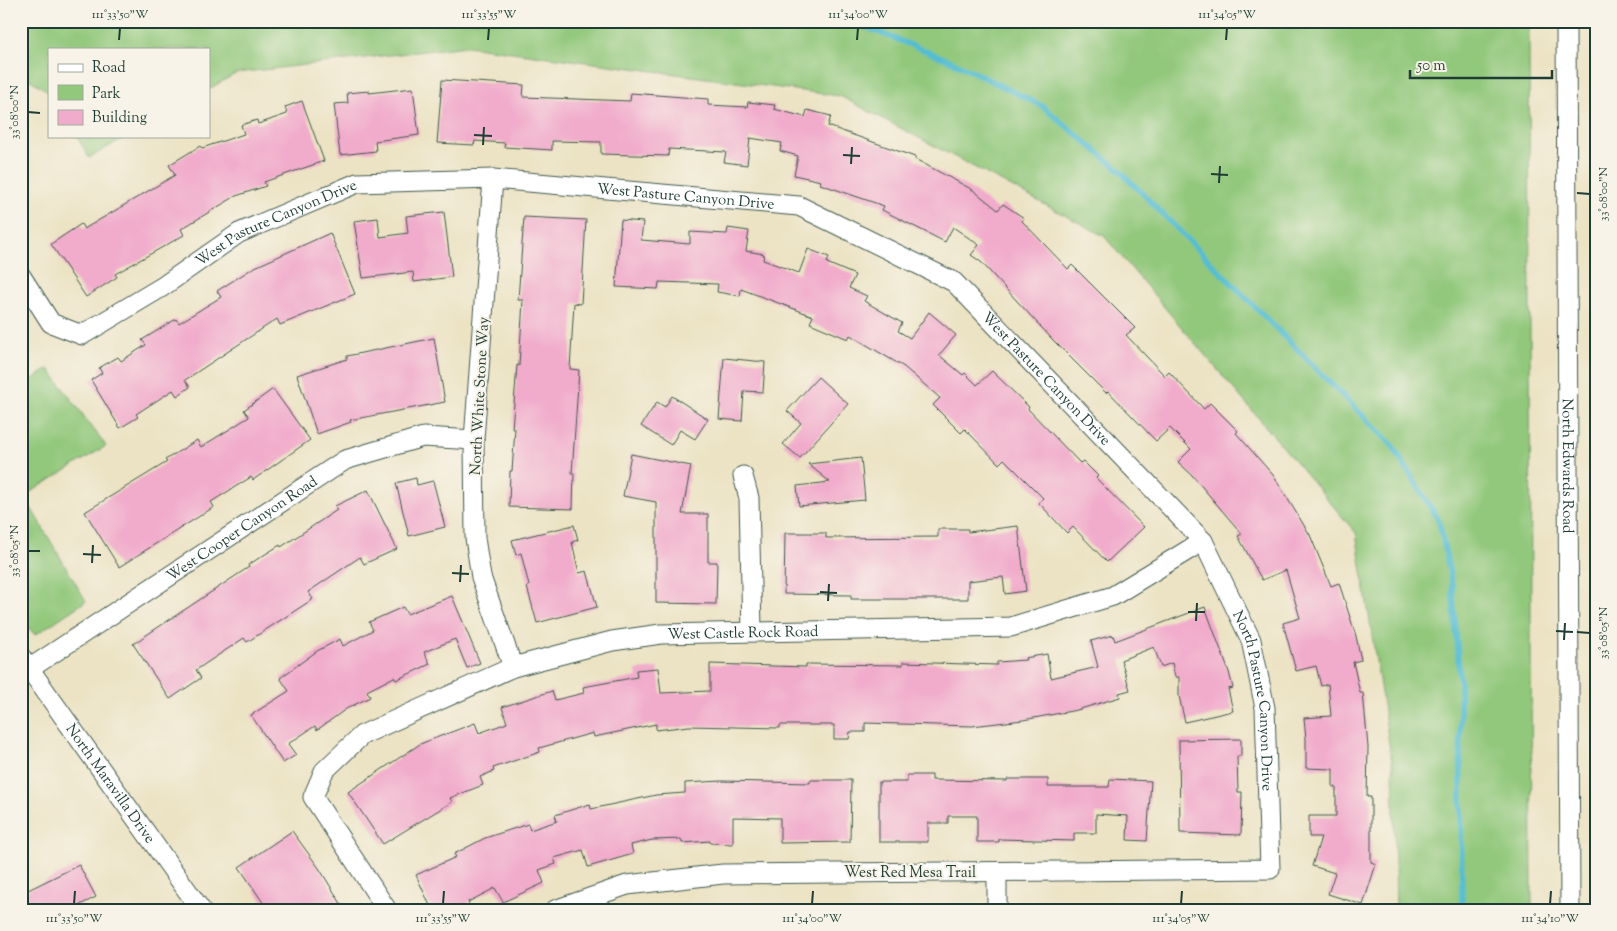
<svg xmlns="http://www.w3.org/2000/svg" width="1617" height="931" viewBox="0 0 1617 931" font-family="'Sorts Mill Goudy',serif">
  <rect width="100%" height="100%" fill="#f7f3e8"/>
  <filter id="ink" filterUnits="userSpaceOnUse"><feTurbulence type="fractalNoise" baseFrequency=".02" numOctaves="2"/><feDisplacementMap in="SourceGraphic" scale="10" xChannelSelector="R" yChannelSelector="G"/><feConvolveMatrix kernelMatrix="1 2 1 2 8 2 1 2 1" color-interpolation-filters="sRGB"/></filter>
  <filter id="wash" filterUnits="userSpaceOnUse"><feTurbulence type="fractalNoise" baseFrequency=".0096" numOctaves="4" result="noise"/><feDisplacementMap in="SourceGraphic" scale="20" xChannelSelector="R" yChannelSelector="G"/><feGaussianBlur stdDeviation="1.12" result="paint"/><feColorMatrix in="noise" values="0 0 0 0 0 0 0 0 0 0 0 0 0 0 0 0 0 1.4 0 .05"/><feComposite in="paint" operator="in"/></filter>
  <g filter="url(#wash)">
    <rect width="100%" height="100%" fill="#ece3c4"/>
    <g fill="#92c87b" stroke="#588258">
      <path d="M21 21H1529L1532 910H1396L1393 769 1356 533 1104 236 840 96 467 46 237 73 209 89V49H49V92L21 74Z"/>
      <path d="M77 136H127L89 158Z"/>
      <path d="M49 369 106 446 24 496 86 601 35 635 21 620V386Z"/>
    </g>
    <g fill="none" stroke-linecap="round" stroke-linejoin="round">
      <path stroke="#55bdd2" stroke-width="5.5" d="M820 21 855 23 949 60 1042 106 1117 168 1392 445 1439 521 1452 584 1460 682 1462 910"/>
    </g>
    <g id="blocks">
      <g fill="#f1abcb">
        <path d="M442 80 524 85 523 97 630 101 631 93 708 99V105L747 107 748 102 775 105 774 109 805 117 807 110 831 116 828 126 915 157V159L973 190 998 210 1003 204 1024 218 1022 221 1068 269 1072 265 1135 328 1126 335 1165 376 1169 372 1204 409 1210 403 1238 431 1236 433 1273 475 1310 535 1331 586 1339 583 1356 636 1361 660 1353 662 1360 693H1363L1368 747 1367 797H1371V862L1376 864 1363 905 1328 894 1335 873 1312 866 1321 837H1309V816H1336V787H1333V769L1306 768V739L1304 718 1331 716 1328 684 1321 686 1316 666 1296 671 1283 623 1300 618 1286 570 1262 580 1238 536 1242 534 1192 475 1178 462 1191 449 1170 428 1156 441 1108 391 1106 393 1053 340 981 262 971 255 979 245 953 227 945 242 882 210 884 206 820 184 821 181 794 175 798 156 780 151 782 143 750 138 747 165 724 162 726 152 669 149 668 156 601 154V142L552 141V150L504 147 505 143 475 141 474 145 437 143Z"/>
        <path d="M413 88 419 135 375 141 376 151 340 155 334 104 348 103 347 93 369 91V93Z"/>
        <path d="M302 101 324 161 264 182 266 186 236 196 181 229 184 235 115 274 117 277 86 297 51 244 81 224 84 229 175 175 169 165 200 146 202 148 244 134 241 125 257 120 258 124 287 114 285 107Z"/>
        <path d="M444 212 452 277 414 282 413 272 363 278 354 221 378 218 380 237 408 233 406 216Z"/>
        <path d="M524 217 586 220 581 304 574 303 570 369 579 370 572 473H574L573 509 509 507 510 471H512L515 429H512L517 365 519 366 523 300H518Z"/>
        <path d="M621 220 643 222 641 240 690 244V232L727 234 728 228 749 231 746 251 764 254 763 260 799 273 808 249 829 257 827 263 855 275 849 288 867 296 864 301 902 323 898 331 910 338 929 312 956 335 939 355 963 375 965 373 977 385 992 371 1029 407 1028 409 1080 463 1083 461 1098 476 1096 478 1144 527 1107 562 1073 527 1067 533 1039 503 1043 498 1004 459 999 464 965 429 961 433 933 405 940 398 904 367 850 335 848 339 810 323 813 316 741 289 740 296 717 292 718 284 659 282 658 289 616 287Z"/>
        <path d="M330 233 355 294 280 325 277 319 185 380 190 387 177 396 173 390 136 414 138 417 120 428 91 380 102 373 99 368 118 357 121 361 146 345 142 340 176 319 179 323 221 297 217 291 253 268Z"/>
        <path d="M434 338 445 402 350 420 351 422 317 434 297 375 347 359V356Z"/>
        <path d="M724 358 765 362 763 392 744 391 742 421 719 419Z"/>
        <path d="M818 377 848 404 800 458 783 444 801 423 787 411Z"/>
        <path d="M273 389 310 440 253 480 251 477 211 502 214 507 119 567 85 512 167 462 165 460 197 440 201 447 249 417 244 410Z"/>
        <path d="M672 396 708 419 695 439 680 430 671 445 641 426 657 402 665 407Z"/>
        <path d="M631 454 691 466 682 514H708V562H717L716 604 656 603V502L623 496Z"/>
        <path d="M861 458 865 500 799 506 797 486 830 482 808 464Z"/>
        <path d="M416 478 417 485 433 481 445 527 409 536 396 483Z"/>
        <path d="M368 490 397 549 364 564 360 557 308 592 313 599 247 642 244 638 196 670 201 678 170 699 133 644 249 567 248 565 280 545 281 547 337 510 335 506Z"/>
        <path d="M574 525 578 540 572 542 579 573 587 571 597 607 537 623 527 587 529 586 521 553 516 555 512 540Z"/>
        <path d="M1018 526 1026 591 1005 594 1003 577 968 581V599H851V595L784 594 785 533H826V538L938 537V529H968V532Z"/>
        <path d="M452 596 480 663 467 668 455 639 424 652 430 664 396 680 394 677 367 691 370 697 346 709 317 730 315 726 288 744 296 755 283 763 251 715 289 691 280 678 317 651 340 639 343 646 373 630 369 622 403 607 407 614Z"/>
        <path d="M1205 607 1229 672 1233 688 1228 689 1233 711 1185 722 1179 696V677H1175L1172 663 1161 667 1154 647 1121 660 1130 690 1119 693 1120 697 1077 710 1023 720 972 726 865 723V732H850L849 739H834V725H780V728L689 726 656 730V724L594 737 593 733 539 748 540 752 493 768 494 771 480 777 483 785 450 798 452 802 383 844 348 792 420 744 475 723 479 733 507 723 502 707 552 691 555 700 584 693 583 687 637 677 636 670 658 668 661 693 710 691V664L806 667V664L903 665V662L997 665V662L1026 660 1025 658 1047 654 1051 678 1098 667 1091 641 1113 635 1115 641Z"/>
        <path d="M1241 739V756H1237L1238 792H1242L1241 835 1180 833 1179 740Z"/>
        <path d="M907 775H932V780L1007 781V779H1048V787H1109L1110 779 1151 781 1147 841 1127 840 1128 816 1096 814V833H1074V841L999 839V842H977V816H948V823H928V842H879V782H907Z"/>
        <path d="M810 780H851L850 842 780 843V818L733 817V844L710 843V841L682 843 681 839 652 840 631 845 633 854 588 867 583 850 554 858 556 864 539 870 544 883 503 902 495 888 468 902 471 910H432L416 875 456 857 454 854 485 838 528 824 530 830 557 821 555 815 590 804 591 809 656 795 685 793V783L722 781 810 783Z"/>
        <path d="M292 831 319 868 345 910H268L239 867Z"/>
        <path d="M79 865 96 897 70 910H30L22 893Z"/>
      </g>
    </g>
  </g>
  <g filter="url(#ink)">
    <use href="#blocks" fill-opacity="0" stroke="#3e564a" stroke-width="1"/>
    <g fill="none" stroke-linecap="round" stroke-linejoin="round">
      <defs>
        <g id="street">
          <path id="s1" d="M1566 21 1570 910"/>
          <path d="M493 179 474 440 475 538 481 577 513 667"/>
          <path id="s2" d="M21 276 51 323 82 335 162 287 239 233 357 183 493 179 799 206 954 282 1203 541 1251 640 1265 708 1270 869 723 874 627 885 555 910"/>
          <path d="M743 476 749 498 752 631"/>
          <path id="s3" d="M21 657 201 910"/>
          <path id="s4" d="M29 669 345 460 423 437 474 440"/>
          <path d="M997 872V910"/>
          <path id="s5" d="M387 910 313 797 324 771 362 735 513 667 612 641 661 634 1011 627 1113 596 1203 541"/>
        </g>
      </defs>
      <use href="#street" stroke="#3e564a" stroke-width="21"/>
      <use href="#street" stroke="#fff" stroke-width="19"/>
    </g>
  </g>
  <path fill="none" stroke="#1f3d34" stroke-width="2" d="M119 40 120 28M488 40 489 28M857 40 858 28M1226 40 1227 28M28 112 40 113M474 135 492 136M483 145 484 127M843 155 860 156M851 164 852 147M1211 174 1228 175M1219 183 1220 166M1577 193 1590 194M28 551H40M83 554 101 555M92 563 93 545M452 573 469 574M460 582 461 565M820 592 837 593M828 601 829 584M1188 612H1205M1196 621 1197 603M1556 631 1573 632M1577 632 1590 633M1564 640 1565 623M74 904 75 891M443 904 444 891M812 904 813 891M1181 904 1182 891M1550 904 1551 891"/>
  <g text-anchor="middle" stroke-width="4" stroke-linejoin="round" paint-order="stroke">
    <g font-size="15" fill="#1f3d34" stroke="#f7f3e8">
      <text dy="5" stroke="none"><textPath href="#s2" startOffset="734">West Pasture Canyon Drive</textPath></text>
      <text dy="5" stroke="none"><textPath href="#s2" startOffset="314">West Pasture Canyon Drive</textPath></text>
      <text dy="5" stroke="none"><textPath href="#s2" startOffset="1154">West Pasture Canyon Drive</textPath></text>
      <text transform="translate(479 396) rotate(-87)" y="5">North White Stone Way</text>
      <text dy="5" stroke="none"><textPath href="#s1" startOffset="445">North Edwards Road</textPath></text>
      <text dy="5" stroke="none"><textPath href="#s4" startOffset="255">West Cooper Canyon Road</textPath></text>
      <text dy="5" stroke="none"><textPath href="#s5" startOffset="615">West Castle Rock Road</textPath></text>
      <text dy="5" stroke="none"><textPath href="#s2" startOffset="1550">North Pasture Canyon Drive</textPath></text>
      <text dy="5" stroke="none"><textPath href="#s3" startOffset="155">North Maravilla Drive</textPath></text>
      <text x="910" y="877">West Red Mesa Trail</text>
    </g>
  </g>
  <rect width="1617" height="931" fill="none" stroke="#f7f3e8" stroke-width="55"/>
  <rect x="48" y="48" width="162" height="90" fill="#f7f3e8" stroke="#a1aaa0"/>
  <rect x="58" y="64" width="25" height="8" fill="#ffffff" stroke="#a1aaa0"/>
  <text x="92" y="72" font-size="15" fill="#1f3d34">Road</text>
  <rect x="58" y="85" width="25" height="15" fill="#92c87b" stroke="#a1aaa0"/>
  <text x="92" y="98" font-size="15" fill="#1f3d34">Park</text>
  <rect x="58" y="110" width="25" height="15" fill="#f1abcb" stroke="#a1aaa0"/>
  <text x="92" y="122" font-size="15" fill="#1f3d34">Building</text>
  <path d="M1410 70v8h142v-8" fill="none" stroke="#1f3d34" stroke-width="2.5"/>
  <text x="1417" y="70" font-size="15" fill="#1f3d34" stroke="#f7f3e8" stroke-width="4" paint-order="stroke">50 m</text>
  <rect x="28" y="28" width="1562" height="876" fill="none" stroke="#1f3d34" stroke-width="2"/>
  <g font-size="12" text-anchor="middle" fill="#1f3d34">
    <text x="120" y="18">111°33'50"W</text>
    <text x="489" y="18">111°33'55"W</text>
    <text x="858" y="18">111°34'00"W</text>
    <text x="1227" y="18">111°34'05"W</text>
    <text transform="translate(14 112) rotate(-90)" y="4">33°08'00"N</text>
    <text transform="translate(1603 194) rotate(-90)" y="4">33°08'00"N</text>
    <text transform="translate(14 551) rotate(-90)" y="4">33°08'05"N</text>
    <text transform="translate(1603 633) rotate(-90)" y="4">33°08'05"N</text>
    <text x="74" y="922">111°33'50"W</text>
    <text x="443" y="922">111°33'55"W</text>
    <text x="812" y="922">111°34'00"W</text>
    <text x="1181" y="922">111°34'05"W</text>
    <text x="1550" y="922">111°34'10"W</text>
  </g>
</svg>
